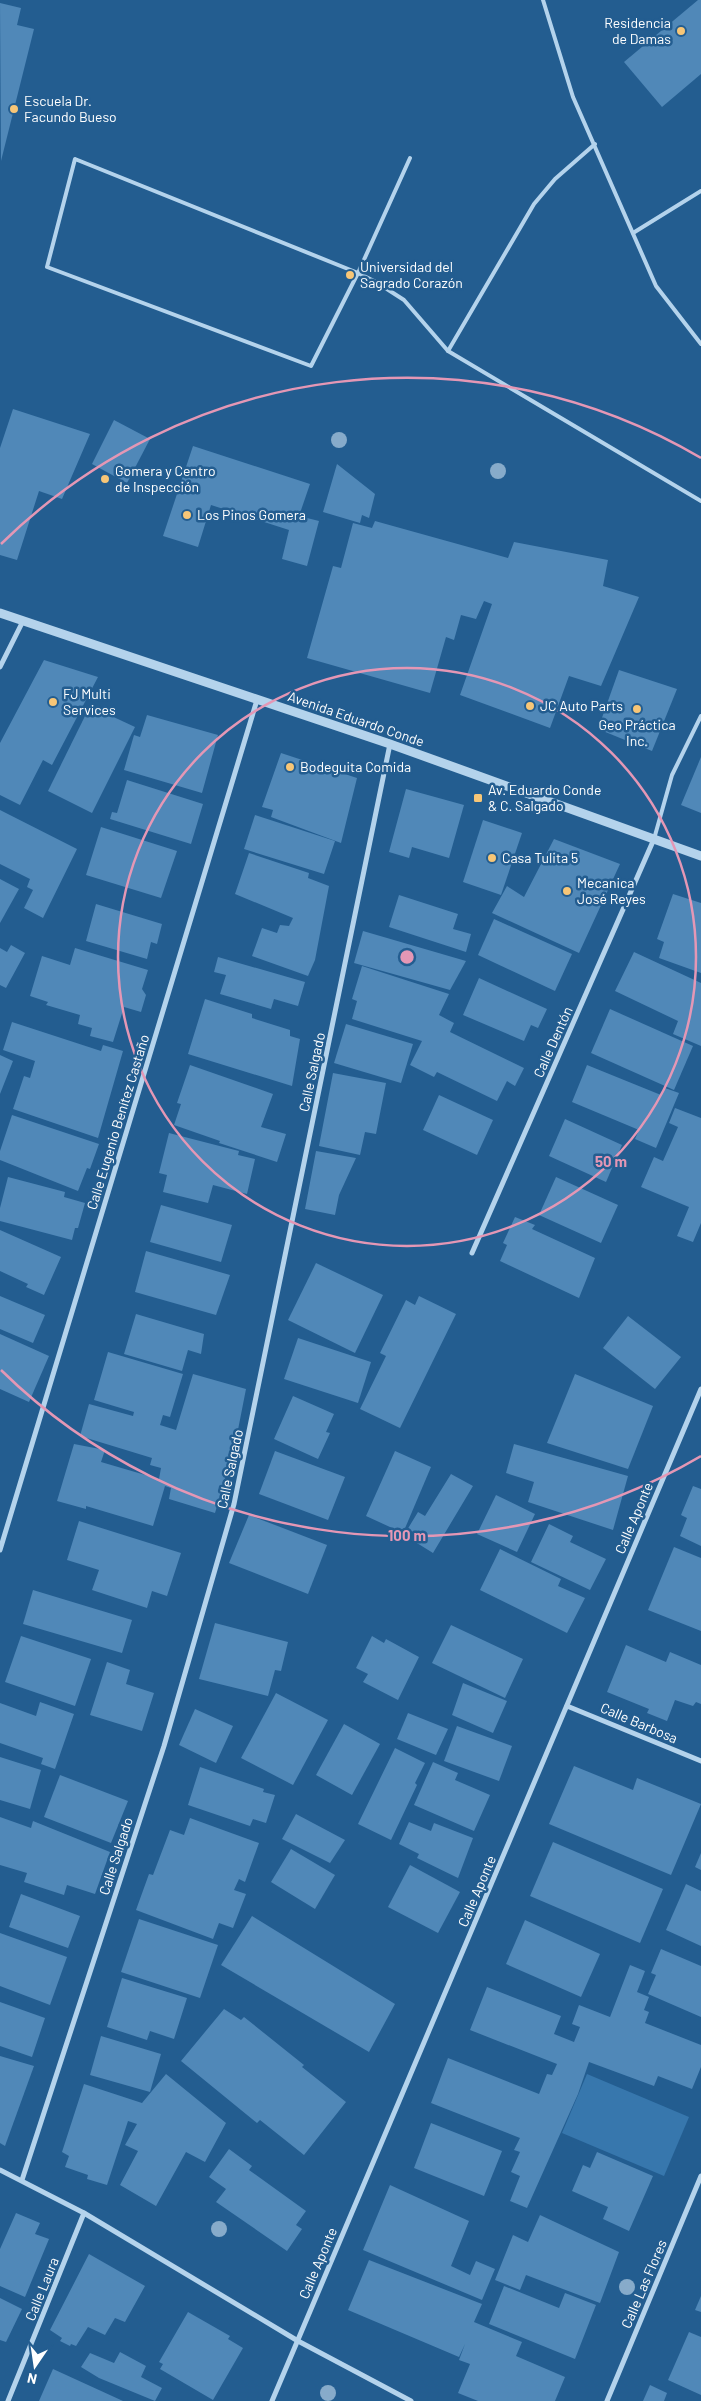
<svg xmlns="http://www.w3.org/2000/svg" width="701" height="2401" viewBox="0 0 701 2401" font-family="Barlow,sans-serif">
  <rect width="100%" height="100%" fill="#235d90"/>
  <path fill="#3777ad" d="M587 2074 689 2117 664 2176 562 2133Z"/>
  <g fill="#5088b8">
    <path d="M698 0H701V74L662 107 624 62Z"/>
    <path d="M0 3 21 8 17 25 34 29 1 161Z"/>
    <path d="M13 409 90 434 62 499 39 491 17 560 0 555V448Z"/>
    <path d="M114 420 150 439 127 483 92 464Z"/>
    <path d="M193 446 310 484 299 516 319 521 307 566 282 559 289 530 211 505 198 547 163 536Z"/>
    <path d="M337 464 375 494 369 518 362 515 360 523 323 512Z"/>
    <path d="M375 521 508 558 514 542 608 560 603 586 639 597 601 686 569 676 550 728 460 695 492 604 484 601 476 619 461 615 454 640 446 637 430 693 307 658 333 566 341 568 353 523 372 528Z"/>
    <path d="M44 660 98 677 52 765 43 760 20 805 0 795V743Z"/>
    <path d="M619 670 677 689 652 751 598 729Z"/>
    <path d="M90 706 135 727 92 813 48 791Z"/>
    <path d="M147 715 218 735 202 793 124 770 134 735 140 737Z"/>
    <path d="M281 753 357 778 341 843 271 817 273 810 262 807Z"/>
    <path d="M701 757V813L681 805Z"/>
    <path d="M127 780 203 804 191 844 110 819 112 812 117 813Z"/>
    <path d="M406 789 464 805 449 858 412 847 409 858 389 852Z"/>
    <path d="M0 810 77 849 43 918 24 908 33 890 27 887 30 879 0 864Z"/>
    <path d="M255 815 335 841 324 874 244 849Z"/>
    <path d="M483 820 522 833 501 895 463 882Z"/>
    <path d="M101 827 177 851 161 898 86 875Z"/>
    <path d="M554 839 620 864 579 953 492 913 507 886 524 897Z"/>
    <path d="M249 853 309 873 308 878 329 886 315 960 308 976 252 956 262 928 277 933 280 925 289 926 293 918 235 894Z"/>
    <path d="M0 879 19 889 0 923Z"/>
    <path d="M673 894 701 903V973L659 958 664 942 657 939Z"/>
    <path d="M399 895 458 914 453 929 471 934 466 952 389 927Z"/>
    <path d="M96 904 162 924 157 944 151 942 147 959 86 941Z"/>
    <path d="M494 919 572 954 555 991 478 955Z"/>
    <path d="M363 931 466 961 450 990 354 963Z"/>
    <path d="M11 945 25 953 6 988 0 985V948L7 952Z"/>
    <path d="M75 948 148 970 142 989 146 995 141 1012 124 1007 113 1042 90 1036 92 1028 78 1024 80 1015 46 1005 48 1002 30 996 42 956 70 965Z"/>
    <path d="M634 952 701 983V1046L673 1034 678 1021 615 991Z"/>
    <path d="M218 957 305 982 298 1006 274 999 271 1009 220 994 226 975 214 972Z"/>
    <path d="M362 966 449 994 439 1015 454 1023 450 1032 524 1068 515 1086 507 1081 497 1101 437 1072 434 1077 410 1065 422 1041 352 1019 357 1001 352 999Z"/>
    <path d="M479 978 547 1009 538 1028 531 1025 524 1041 463 1015Z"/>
    <path d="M205 999 252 1014V1018L290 1030V1036L300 1039 292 1086 188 1054Z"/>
    <path d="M610 1009 693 1046 674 1090 591 1053Z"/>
    <path d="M12 1022 101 1051 103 1045 123 1051 98 1138 13 1109 24 1076 30 1078 35 1061 3 1050Z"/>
    <path d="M346 1024 413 1044 401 1083 334 1063Z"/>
    <path d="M0 1055 13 1061 0 1094Z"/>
    <path d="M190 1065 273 1094 261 1127 286 1134 277 1162 219 1143 220 1141 174 1125 181 1104 177 1103Z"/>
    <path d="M587 1065 661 1095 665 1088 679 1093 656 1148 635 1139 639 1130 572 1102Z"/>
    <path d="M333 1073 386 1083 376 1134 365 1132 360 1155 319 1146Z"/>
    <path d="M439 1095 493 1120 477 1155 423 1130Z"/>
    <path d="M675 1108 701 1118V1223L693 1242 677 1236 689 1207 641 1187 654 1157 663 1161 678 1127 669 1123Z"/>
    <path d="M12 1115 99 1144 90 1169 87 1168 78 1191 0 1160V1151Z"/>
    <path d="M565 1119 622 1145 606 1182 549 1156Z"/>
    <path d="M169 1133 239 1151 238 1155 255 1159 247 1194 213 1185 208 1203 163 1192 167 1175 159 1173Z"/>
    <path d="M316 1151 356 1158 339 1195 335 1215 305 1209Z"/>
    <path d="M8 1177 65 1192 64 1197 85 1203 78 1228H75L72 1240 0 1221V1208Z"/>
    <path d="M556 1177 618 1205 601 1243 539 1215Z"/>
    <path d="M161 1205 232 1225 221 1262 150 1242Z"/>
    <path d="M515 1217 535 1225 532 1229 595 1258 579 1298 500 1261 507 1245 503 1243Z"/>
    <path d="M0 1230 61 1257 44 1295 26 1287 28 1284 0 1271Z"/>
    <path d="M146 1251 230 1275 216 1315 135 1292Z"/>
    <path d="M316 1263 383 1295 355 1353 288 1320Z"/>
    <path d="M0 1296 45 1315 33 1343 0 1329Z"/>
    <path d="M419 1296 456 1314 400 1428 360 1409 386 1356 380 1353 406 1300 415 1305Z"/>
    <path d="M136 1314 204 1334 201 1354 188 1350 182 1371 124 1354Z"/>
    <path d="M628 1316 681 1357 655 1389 603 1348Z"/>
    <path d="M0 1334 49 1356 29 1402 0 1389Z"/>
    <path d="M298 1338 371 1362 358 1403 284 1379Z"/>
    <path d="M108 1352 183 1374 170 1417 163 1415 160 1425 176 1430 193 1374 246 1389 235 1445 215 1513 169 1499 171 1488 165 1486 153 1526 86 1506V1509L57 1501 74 1444 105 1450 101 1462 159 1479 161 1468 150 1465 152 1458 80 1436 89 1404 133 1416 134 1412 94 1400Z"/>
    <path d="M575 1374 653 1406 628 1469 547 1443Z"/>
    <path d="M293 1396 334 1414 326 1432 330 1433 318 1459 274 1439Z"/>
    <path d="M514 1444 628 1476 613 1530 528 1502 534 1482 506 1473Z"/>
    <path d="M275 1451 345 1477 328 1520 259 1494Z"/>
    <path d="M395 1451 431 1467 403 1533 366 1516Z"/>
    <path d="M451 1474 473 1486 433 1553 404 1535 418 1512 425 1516Z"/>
    <path d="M693 1486 701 1489V1546L680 1536 687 1518 681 1515Z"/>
    <path d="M496 1495 535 1514 517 1552 477 1534Z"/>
    <path d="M249 1515 327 1545 308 1594 229 1563Z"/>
    <path d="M79 1521 181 1553 167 1596 152 1591 147 1608 92 1590 99 1570 67 1560Z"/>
    <path d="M549 1524 573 1536 570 1542 606 1559 590 1590 531 1562Z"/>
    <path d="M674 1547 701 1558V1631L648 1610Z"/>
    <path d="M500 1549 561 1579 558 1586 585 1598 567 1633 480 1590Z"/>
    <path d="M33 1590 132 1620 122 1653 23 1624Z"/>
    <path d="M215 1623 288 1642 281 1671 275 1670 268 1696 199 1679Z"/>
    <path d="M451 1625 523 1659 505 1698 432 1663Z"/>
    <path d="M21 1636 91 1659 75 1706 5 1682Z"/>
    <path d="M372 1636 384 1643 386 1639 419 1657 398 1700 363 1682 368 1674 356 1668Z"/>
    <path d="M626 1645 666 1662 670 1652 701 1665V1704L696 1702 693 1706 675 1700 667 1721 647 1713 649 1709 607 1692Z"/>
    <path d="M107 1662 130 1670 126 1684 154 1693 142 1731 90 1715Z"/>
    <path d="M463 1683 507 1701 493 1733 452 1715Z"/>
    <path d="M276 1693 328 1720 293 1785 241 1758Z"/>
    <path d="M40 1702 74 1714 55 1769 41 1764 43 1758 0 1743V1703L36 1716Z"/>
    <path d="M195 1709 233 1726 216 1763 179 1745Z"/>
    <path d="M408 1713 448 1729 436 1755 397 1739Z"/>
    <path d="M344 1724 380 1744 352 1795 316 1775Z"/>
    <path d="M457 1726 512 1746 499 1781 444 1761Z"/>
    <path d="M395 1748 425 1763 415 1783 417 1785 391 1840 358 1824Z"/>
    <path d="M0 1757 41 1770 30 1809 0 1800Z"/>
    <path d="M433 1762 458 1773 455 1780 490 1795 474 1831 414 1805Z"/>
    <path d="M574 1766 633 1790 637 1778 701 1804 671 1875 549 1824Z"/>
    <path d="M200 1767 264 1789 263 1792 275 1795 266 1823 253 1819 250 1826 188 1805Z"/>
    <path d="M60 1775 128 1801 111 1843 44 1817Z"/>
    <path d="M296 1814 345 1840 330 1863 282 1839Z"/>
    <path d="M0 1817 31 1828 33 1821 110 1852 95 1894 67 1885 64 1895 24 1882 27 1873 0 1865Z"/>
    <path d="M190 1818 259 1843 245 1882 239 1879 234 1890 246 1894 233 1928 219 1923 213 1939 136 1910 149 1874 153 1875 170 1830 184 1835Z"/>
    <path d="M409 1822 431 1831 434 1823 473 1838 458 1878 417 1858 419 1854 399 1844Z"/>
    <path d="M553 1842 663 1889 640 1943 530 1896Z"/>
    <path d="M291 1849 335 1875 315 1909 271 1882Z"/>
    <path d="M701 1853V1870L695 1867Z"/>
    <path d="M410 1865 460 1892 438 1933 388 1907Z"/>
    <path d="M686 1884 701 1891V1946L666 1930Z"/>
    <path d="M21 1894 80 1916 68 1948 9 1927Z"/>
    <path d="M252 1916 395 2004 369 2052 221 1965Z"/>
    <path d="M139 1919 218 1945 200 1998 121 1972Z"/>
    <path d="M525 1920 600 1954 581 1997 506 1964Z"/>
    <path d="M0 1933 67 1957 50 2005 0 1986Z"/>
    <path d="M661 1949 701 1966V2017L648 1994 656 1975 651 1973Z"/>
    <path d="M630 1965 645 1971 637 1992 649 1997 644 2010 649 2012 645 2023 701 2045V2067L692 2089 658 2076 654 2086 589 2062 578 2094 527 2208 510 2201 520 2176 511 2172 520 2152 514 2150 520 2138 431 2103 448 2058 539 2094 547 2074 552 2075 557 2064 470 2030 487 1987 561 2016 554 2034 574 2042 580 2027 572 2024 579 2005 610 2017Z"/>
    <path d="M122 1978 187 1998 174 2039 150 2031 147 2040 107 2027Z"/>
    <path d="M0 2002 45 2018 32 2057 0 2046Z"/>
    <path d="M224 2009 241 2020 244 2017 304 2065 302 2067 346 2102 304 2155 260 2120 257 2123 181 2061Z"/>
    <path d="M101 2036 161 2054 150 2092 90 2075Z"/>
    <path d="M0 2056 34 2066 5 2146 0 2143Z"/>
    <path d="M166 2074 226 2123 205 2162 186 2152 156 2206 120 2185 138 2151 125 2145 137 2124 128 2121 107 2185 87 2179 88 2175 65 2167 69 2156 62 2152 84 2084 142 2103Z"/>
    <path d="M431 2123 502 2151 484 2196 414 2168Z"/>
    <path d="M229 2149 252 2166 249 2170 306 2211 296 2225 302 2229 287 2251 216 2202 226 2189 209 2177Z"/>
    <path d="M597 2152 653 2176 629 2231 603 2219 608 2207 572 2191 583 2165 590 2168Z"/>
    <path d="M390 2185 469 2221 451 2266 470 2275 476 2261 495 2269 482 2300 363 2250Z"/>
    <path d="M16 2213 40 2223 35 2234 49 2239 25 2297 0 2286V2249Z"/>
    <path d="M540 2215 619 2252 600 2303 526 2275 520 2290 495 2280 513 2235 528 2242Z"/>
    <path d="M89 2254 145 2286 125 2322 115 2318 105 2335 88 2327 76 2346 71 2344 70 2346 60 2341 62 2338 50 2330Z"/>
    <path d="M369 2260 482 2304 474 2322 522 2342 516 2356 565 2377 555 2401H478L458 2393 470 2364 459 2360 465 2344 459 2357 348 2310Z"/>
    <path d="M504 2286 559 2308 565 2293 596 2305 575 2359 489 2324Z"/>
    <path d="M701 2296V2312L695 2310Z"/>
    <path d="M0 2298 22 2309 6 2342 0 2340Z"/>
    <path d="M188 2312 230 2336 228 2339 243 2348 213 2400 160 2369 163 2364 159 2362Z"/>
    <path d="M689 2332 701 2337V2395L668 2380Z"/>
    <path d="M120 2352 146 2366 141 2377 162 2388 155 2401 99 2378 81 2367 90 2353 114 2363Z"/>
    <path d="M53 2369 123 2401H39Z"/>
    <path d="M650 2385 667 2393 664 2401H643Z"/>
  </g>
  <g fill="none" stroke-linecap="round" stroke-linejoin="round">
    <g stroke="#b4d3ec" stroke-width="4">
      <path d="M543 0 573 97 656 286 701 344"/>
      <path d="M410 158 358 273 376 282 404 300 448 351 701 501"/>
      <path d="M75 159 358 273 311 366 47 267Z"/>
      <path d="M633 233 701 191"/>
      <path d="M448 351 534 204 555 179 595 144"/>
      <path d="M654 839 672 775 701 716"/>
    </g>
    <g stroke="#b4d3ec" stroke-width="5">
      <path d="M0 667 23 621"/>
      <path d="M472 1253 654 839"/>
      <path d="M0 1550 257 700"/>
      <path d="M567 1706 701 1761"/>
      <path d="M0 2170 84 2213 298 2341 411 2401"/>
      <path d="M22 2180 164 1746 234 1504 390 744"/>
      <path d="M8 2401 84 2213"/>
      <path d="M272 2401 701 1389"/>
      <path d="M607 2401 701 2176"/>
    </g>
    <path stroke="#b4d3ec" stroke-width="9" d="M0 613 390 744 701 856"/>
  </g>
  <g fill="#87abca">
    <circle cx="339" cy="440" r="8"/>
    <circle cx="498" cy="471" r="8"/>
    <circle cx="219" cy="2229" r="8"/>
    <circle cx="627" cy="2287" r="8"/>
    <circle cx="328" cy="2393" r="8"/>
  </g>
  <g fill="none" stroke="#e497b5" stroke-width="2.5">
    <circle cx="407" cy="957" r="289"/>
    <path d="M701 1456A579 579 0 0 1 1 1370M1 544A579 579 0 0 1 701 458"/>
  </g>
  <g fill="#f7c677" stroke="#235d90" stroke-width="2">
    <circle cx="681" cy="31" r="5"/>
    <circle cx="14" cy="109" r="5"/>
    <circle cx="350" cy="275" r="5"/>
    <circle cx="105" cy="479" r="5"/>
    <circle cx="187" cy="515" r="5"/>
    <circle cx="53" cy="702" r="5"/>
    <circle cx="530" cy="706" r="5"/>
    <circle cx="637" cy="709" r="5"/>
    <circle cx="290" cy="767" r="5"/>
    <rect x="473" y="793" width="10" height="10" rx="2.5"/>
    <circle cx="492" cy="858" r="5"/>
    <circle cx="567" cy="891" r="5"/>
  </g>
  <g text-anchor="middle" stroke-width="5" stroke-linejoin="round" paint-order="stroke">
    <g font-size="14" fill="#fff" stroke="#235d90" text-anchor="start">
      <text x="671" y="28" text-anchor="end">Residencia<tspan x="671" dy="16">de Damas</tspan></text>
      <text x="24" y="106">Escuela Dr.<tspan x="24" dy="16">Facundo Bueso</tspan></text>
      <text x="360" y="272">Universidad del<tspan x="360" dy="16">Sagrado Corazón</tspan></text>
      <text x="115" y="476">Gomera y Centro<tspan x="115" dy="16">de Inspección</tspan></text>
      <text x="197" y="520">Los Pinos Gomera</text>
      <text x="63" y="699">FJ Multi<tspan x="63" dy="16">Services</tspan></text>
      <text x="540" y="711">JC Auto Parts</text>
      <text x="637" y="730" text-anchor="middle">Geo Práctica<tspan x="637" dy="16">Inc.</tspan></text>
      <text x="300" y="772">Bodeguita Comida</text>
      <text x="488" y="795">Av. Eduardo Conde<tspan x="488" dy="16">&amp; C. Salgado</tspan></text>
      <text x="502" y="863">Casa Tulita 5</text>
      <text x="577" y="888">Mecanica<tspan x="577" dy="16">José Reyes</tspan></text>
    </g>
    <g font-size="14" fill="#fff" stroke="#235d90">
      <text transform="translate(356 719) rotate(19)" y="5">Avenida Eduardo Conde</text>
      <text transform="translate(553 1042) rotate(-66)" y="5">Calle Dentón</text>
      <text transform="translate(312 1072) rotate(-78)" y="5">Calle Salgado</text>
      <text transform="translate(118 1122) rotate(-73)" y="5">Calle Eugenio Benítez Castaño</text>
      <text transform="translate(230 1469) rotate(-78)" y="5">Calle Salgado</text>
      <text transform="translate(634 1518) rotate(-67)" y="5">Calle Aponte</text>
      <text transform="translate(639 1723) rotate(23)" y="5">Calle Barbosa</text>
      <text transform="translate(116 1856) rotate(-72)" y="5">Calle Salgado</text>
      <text transform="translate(477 1891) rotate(-67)" y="5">Calle Aponte</text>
      <text transform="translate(318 2263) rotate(-67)" y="5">Calle Aponte</text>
      <text transform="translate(644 2284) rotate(-67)" y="5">Calle Las Flores</text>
      <text transform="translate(42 2289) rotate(-68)" y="5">Calle Laura</text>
    </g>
  </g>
  <circle cx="407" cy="957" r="8" fill="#e497b5" stroke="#235d90" stroke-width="2.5"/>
  <g font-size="15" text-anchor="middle" font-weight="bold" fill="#e497b5" stroke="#235d90" stroke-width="5" stroke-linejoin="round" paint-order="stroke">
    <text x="611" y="1167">50 m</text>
    <text x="407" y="1541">100 m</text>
  </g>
  <g transform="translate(35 2366) rotate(193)" stroke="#235d90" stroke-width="4" paint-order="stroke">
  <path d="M0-4L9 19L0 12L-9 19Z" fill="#ffffff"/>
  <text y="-8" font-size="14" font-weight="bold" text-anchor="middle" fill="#ffffff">N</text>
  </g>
</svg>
